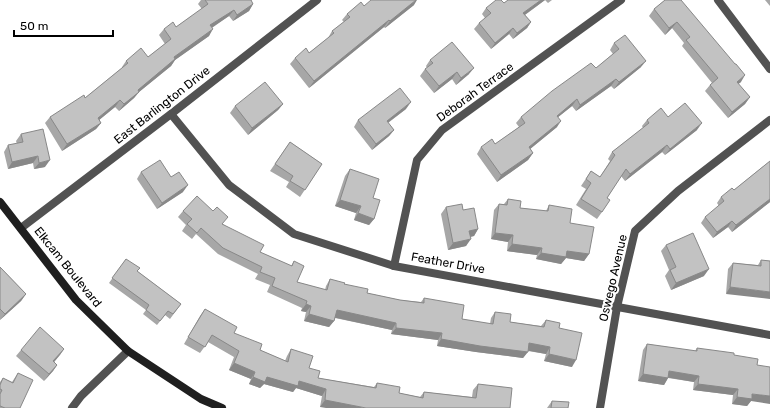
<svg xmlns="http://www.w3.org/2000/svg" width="770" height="408" viewBox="0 0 770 408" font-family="Rubik,sans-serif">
  <rect width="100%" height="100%" fill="#fff"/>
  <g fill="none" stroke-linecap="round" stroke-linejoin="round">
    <g stroke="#525252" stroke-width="8">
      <path d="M718 0 770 69"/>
      <path d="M171 114 229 185 294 234 394 266 770 335"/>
      <path d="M21 228 171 114 317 0"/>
      <path d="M394 266 417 160 442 130 621 0"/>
      <path d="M72 408 81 396 128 351"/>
      <path d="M600 408 617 307 635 231 678 191 770 120"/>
    </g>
    <path stroke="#1f1f1f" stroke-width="8" d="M0 202 76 300 128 351 201 399 222 408"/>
  </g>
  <g fill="#a7a7a7">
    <path d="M201 0H252L251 1 253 4 249 11 233 21 229 16 212 27 209 36 175 60 171 66 139 92 134 98 119 111 115 107 99 120 101 123 96 129 62 151 45 123 50 117 85 98 122 68V67L126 61 148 57 165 44 159 35 164 29 176 27 202 9 198 4Z"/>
    <path d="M508 0H552L548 3 545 0 525 15 531 22 527 28 513 39 509 34 491 49 474 29 479 23 485 18 482 14 486 8 504 3Z"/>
    <path d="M665 0 741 82 738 84 750 97 745 104 728 118 705 91 710 85 712 83 682 46 684 43 672 28 665 35 649 16 654 9Z"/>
    <path d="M765 0H770V6Z"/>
    <path d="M414 5 385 28 384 27 309 88 290 64 295 58 309 53 328 38 332 31 344 22 342 20 347 14 364 6Z"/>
    <path d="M614 43 641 67 614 89 611 86 576 111 572 106 558 117 557 127 530 149 533 153 528 160 497 182 477 154 481 147 495 144 519 127 516 123 521 117 596 68 613 54 610 50Z"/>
    <path d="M430 60 469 74 456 85 452 79 434 93 420 76 425 69 427 68 426 66Z"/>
    <path d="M283 104 278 110 248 135 230 113 235 106Z"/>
    <path d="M406 109 388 123 394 130 389 136 372 150 354 127 358 120Z"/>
    <path d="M668 117 697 130 665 155 662 152 625 181 621 176 607 198 602 212 597 219 576 205 586 189 581 186 591 171 600 177 610 161 608 159 612 152 643 128 642 126 647 120Z"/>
    <path d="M21 134 45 167 34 169 33 163 8 169 4 152 8 145 17 144 16 141Z"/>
    <path d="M290 142 322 164 300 197 286 187 289 182 270 171Z"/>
    <path d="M770 161V202L732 232 728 227 713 238 701 223 705 217 719 206 717 203 721 197 734 190Z"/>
    <path d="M350 169 373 198 374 219 369 225 354 220 356 213 335 206 345 176Z"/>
    <path d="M141 172 171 177 183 192 157 209 137 179Z"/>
    <path d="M508 199 520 208 546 211 549 205 570 223 589 254 584 261 566 258 561 264 536 259 537 255 507 251 508 242 491 239 494 210 499 204H504Z"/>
    <path d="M446 207 478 229 474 236 470 237 466 246 448 250 441 214Z"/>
    <path d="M183 211 223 224 260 252 291 266 294 261 297 282 325 290 326 286 330 279 367 293 400 300 421 302 424 298 462 319 490 324 491 318 495 312 510 322 541 326 546 320 559 328 572 367 544 361 546 354 528 351 523 358 476 352 437 346 438 340 391 334 392 330 335 318 334 321 329 327 304 321 306 312 301 311 302 308 267 292 270 285 255 279 258 274 218 254 196 234 192 239 182 231 186 225 178 217Z"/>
    <path d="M666 245 704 276 671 290 665 276 669 270 661 251Z"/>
    <path d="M126 259 137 271 181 304 170 319 165 315 157 325 143 314 146 310 109 283Z"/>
    <path d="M761 260 770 261 726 294 728 269 733 263 758 265Z"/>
    <path d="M0 267 26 294 21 301 0 320Z"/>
    <path d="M205 309 234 333 260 350 285 361 287 356 291 349 309 368 318 378 374 387 377 383 399 393 420 397 424 392 472 397 473 390 478 384 510 408 320 407 322 396 296 388 293 392 264 384 260 388 249 384 251 379 229 370 234 357 208 342 200 353 184 344 200 316Z"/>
    <path d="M647 344 695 351 697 348 734 355 751 401 747 406 732 404 733 395 693 390 694 382 668 378 664 385 638 381 643 350Z"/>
    <path d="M64 349 54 362 57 365 53 371 44 381 16 356 21 350Z"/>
    <path d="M18 373 20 408H0V382L3 378 12 382Z"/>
    <path d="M552 401 568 408H547Z"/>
  </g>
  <g fill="#888">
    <path d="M416 0H417L414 5 385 28 390 21Z"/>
    <path d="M541 0H545L519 19 523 13Z"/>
    <path d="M253 4 249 11 233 21 237 15Z"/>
    <path d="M234 10 229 16 206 32 210 25Z"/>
    <path d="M389 20 384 27 309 88 314 81Z"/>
    <path d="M531 22 527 28 513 39 517 33Z"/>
    <path d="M677 22 672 28 665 35 669 28Z"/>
    <path d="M513 28 509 34 491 49 495 43Z"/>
    <path d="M213 29 209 36 175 60 171 66 139 92 134 98 119 111 124 104 138 90 174 57Z"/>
    <path d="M646 61 641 67 614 89 619 82Z"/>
    <path d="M474 68 469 74 456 85 461 78Z"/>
    <path d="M457 72 452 79 434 93 439 86Z"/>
    <path d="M745 75 741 82 732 89 737 82Z"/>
    <path d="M616 79 611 86 576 111 580 105Z"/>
    <path d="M750 97 745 104 728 118 732 112Z"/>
    <path d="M577 99 572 106 552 122 557 116Z"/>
    <path d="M120 100 115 107 93 125 98 118Z"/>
    <path d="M411 102 406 109 382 127 387 121Z"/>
    <path d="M283 104 278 110 248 135 252 128Z"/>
    <path d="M561 121 557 127 524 154 529 147Z"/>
    <path d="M101 123 96 129 62 151 67 144Z"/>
    <path d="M702 123 697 130 665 155 670 149Z"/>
    <path d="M394 130 389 136 372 150 376 144Z"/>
    <path d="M667 145 662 152 625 181 630 174Z"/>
    <path d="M533 153 528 160 497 182 501 175Z"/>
    <path d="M38 156 33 163 8 169 12 162Z"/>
    <path d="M50 160 45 167 34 169 39 163Z"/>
    <path d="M188 185 183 192 157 209 162 203Z"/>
    <path d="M770 199V202L732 232 736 225Z"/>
    <path d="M340 200 361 206 356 213 335 206Z"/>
    <path d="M358 213 374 219 369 225 354 220Z"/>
    <path d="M732 221 728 227 713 238 717 232Z"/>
    <path d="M478 229 474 236 465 238 469 231Z"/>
    <path d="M495 233 513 235 508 242 491 239Z"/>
    <path d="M471 239 466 246 448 250 453 243Z"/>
    <path d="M512 244 542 248 537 255 507 251Z"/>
    <path d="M567 251 589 254 584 261 566 258 561 264 536 259 541 253Z"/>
    <path d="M709 269 704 276 671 290 676 283Z"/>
    <path d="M730 287 770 292V299L726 294Z"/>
    <path d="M26 294 21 301 0 320 5 314Z"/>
    <path d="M306 304 311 306 306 312 301 311Z"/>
    <path d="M337 310 396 323 392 330 332 317Z"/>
    <path d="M309 314 334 321 329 327 304 321Z"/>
    <path d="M396 328 442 333 438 340 391 334Z"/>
    <path d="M441 339 528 352 523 358 476 352 437 346Z"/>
    <path d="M529 343 550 347 546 354 525 350Z"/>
    <path d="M64 349 60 355 49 368 53 361Z"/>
    <path d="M549 354 576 360 572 367 544 361Z"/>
    <path d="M234 363 255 372 251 379 229 370Z"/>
    <path d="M57 365 53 371 44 381 49 374Z"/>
    <path d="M669 371 699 376 694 382 665 377Z"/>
    <path d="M643 374 668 378 664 385 638 381Z"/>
    <path d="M253 377H267L299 381 326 389 322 396 296 388 293 392 264 384 260 388 249 384Z"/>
    <path d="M698 384 738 389 733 395 693 390Z"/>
    <path d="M752 394 770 396V404L751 401 747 406 732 404 737 397Z"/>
    <path d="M325 400 366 408H326L320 407Z"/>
  </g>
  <g fill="#c2c2c2" stroke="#888">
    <path d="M205 0H251L253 4 237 15 234 10 210 25 213 29 174 57 175 59 138 90 139 92 124 104 120 100 98 118 101 123 67 144 50 117 84 95 85 98 128 63 126 61 141 48 148 57 171 39 164 29 173 22 176 27 208 4Z"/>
    <path d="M371 0H416L390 21 389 20 314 81 295 58 306 48 309 53 334 33 332 31 350 17 347 14 361 2 364 6Z"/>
    <path d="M496 0H501L504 3 508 0H541L523 13 531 22 517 33 513 28 495 43 479 23 491 13 486 8Z"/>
    <path d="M665 0H681L735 64H736L745 75 737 82 750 97 732 112 710 85 718 78 686 40 690 37 677 22 669 28 654 9Z"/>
    <path d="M625 35 646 61 619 82 616 79 580 105 577 99 557 116 561 121 529 147 533 153 501 175 481 147 492 139 495 144 525 123 521 117 552 91 591 63 596 68 619 49 614 43Z"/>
    <path d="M452 42 474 68 461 78 457 72 439 86 425 69 433 63 430 60Z"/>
    <path d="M265 82 283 104 252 128 235 106Z"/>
    <path d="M400 88 411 102 387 121 394 130 376 144 358 120Z"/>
    <path d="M685 103 702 123 670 149 667 145 630 174 626 169 607 198 610 200 602 212 581 199 591 183 586 179 591 171 600 177 615 155 612 152 649 123 647 120 661 108 668 117Z"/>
    <path d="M43 129 50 160 39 163 38 156 12 162 8 145 23 142 21 134Z"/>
    <path d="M290 142 322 164 305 190 290 181 293 176 275 164Z"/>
    <path d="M160 160 171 177 179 172 188 185 162 203 141 172Z"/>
    <path d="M770 161V199L736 225 732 221 717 232 705 217 724 201 721 197 732 188 734 190Z"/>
    <path d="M350 169 379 179 373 198 380 200 374 219 358 213 361 206 340 200Z"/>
    <path d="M197 196 213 211 217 207 228 217 222 224 264 245 260 252 292 266 294 261 304 266 297 282 327 290 330 279 345 283 344 284 368 289 367 293 400 300 424 303V298L464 305 462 319 493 324 495 312 511 314 510 322 544 327 546 320 560 323 559 328 582 333 576 360 549 354 550 347 529 343 528 352 480 346 441 339 442 333 396 328V323L337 310 334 321 309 314 311 306 306 304 307 301 272 286 275 278 260 272 262 267 223 248 201 228 197 233 187 224 192 219 183 211Z"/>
    <path d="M508 199 521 201 520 208 548 211 549 205 572 209 570 223 594 227 589 254 567 251 566 257 541 253 542 248 512 244 513 235 495 233 499 204 507 205Z"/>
    <path d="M462 204 463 210 474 208 478 229 469 231 471 239 453 243 446 207Z"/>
    <path d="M693 233 709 269 676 283 670 270 676 267 666 245Z"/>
    <path d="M126 259 140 268 137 271 181 304 173 314 168 311 160 321 146 310 149 305 112 278Z"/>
    <path d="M761 260 770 261V292L730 287 733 263 761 266Z"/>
    <path d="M0 267 26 294 5 314 0 309Z"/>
    <path d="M205 309 237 327 234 333 262 344 260 350 288 362 291 349 313 356 309 368 320 371 318 378 376 388 377 383 400 387 399 393 423 398 424 392 476 398 478 384 512 388 510 408H366L325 400 326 389 299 381 298 386 267 377 265 382 253 377 255 372 234 363 239 351 212 335 205 347 188 337Z"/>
    <path d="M40 327 64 349 53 361 57 365 49 374 21 350Z"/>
    <path d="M647 344 697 351V348L734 353V355L758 359 757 365 770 367V396L752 394V399L737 397 738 389 698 384 699 376 669 371 668 378 643 374Z"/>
    <path d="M18 373 33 380 20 408H5L0 406V394L2 390 0 389V385L3 378 13 383Z"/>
    <path d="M552 401 569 402 568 408H551Z"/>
  </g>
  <g text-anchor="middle" stroke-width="4" stroke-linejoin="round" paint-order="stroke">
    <g font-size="12" fill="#000" stroke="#fff">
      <text transform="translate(475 92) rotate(-36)" y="4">Deborah Terrace</text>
      <text transform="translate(162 105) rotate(-38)" y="4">East Barlington Drive</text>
      <text transform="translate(448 263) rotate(10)" y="4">Feather Drive</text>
      <text transform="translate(68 267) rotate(51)" y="4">Elkcam Boulevard</text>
      <text transform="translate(613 278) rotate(-77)" y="4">Oswego Avenue</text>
    </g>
  </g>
  <path d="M14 30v6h99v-6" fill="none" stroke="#000000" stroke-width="2"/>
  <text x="20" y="30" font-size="12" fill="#000000" stroke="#ffffff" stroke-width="3" paint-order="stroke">50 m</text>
</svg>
